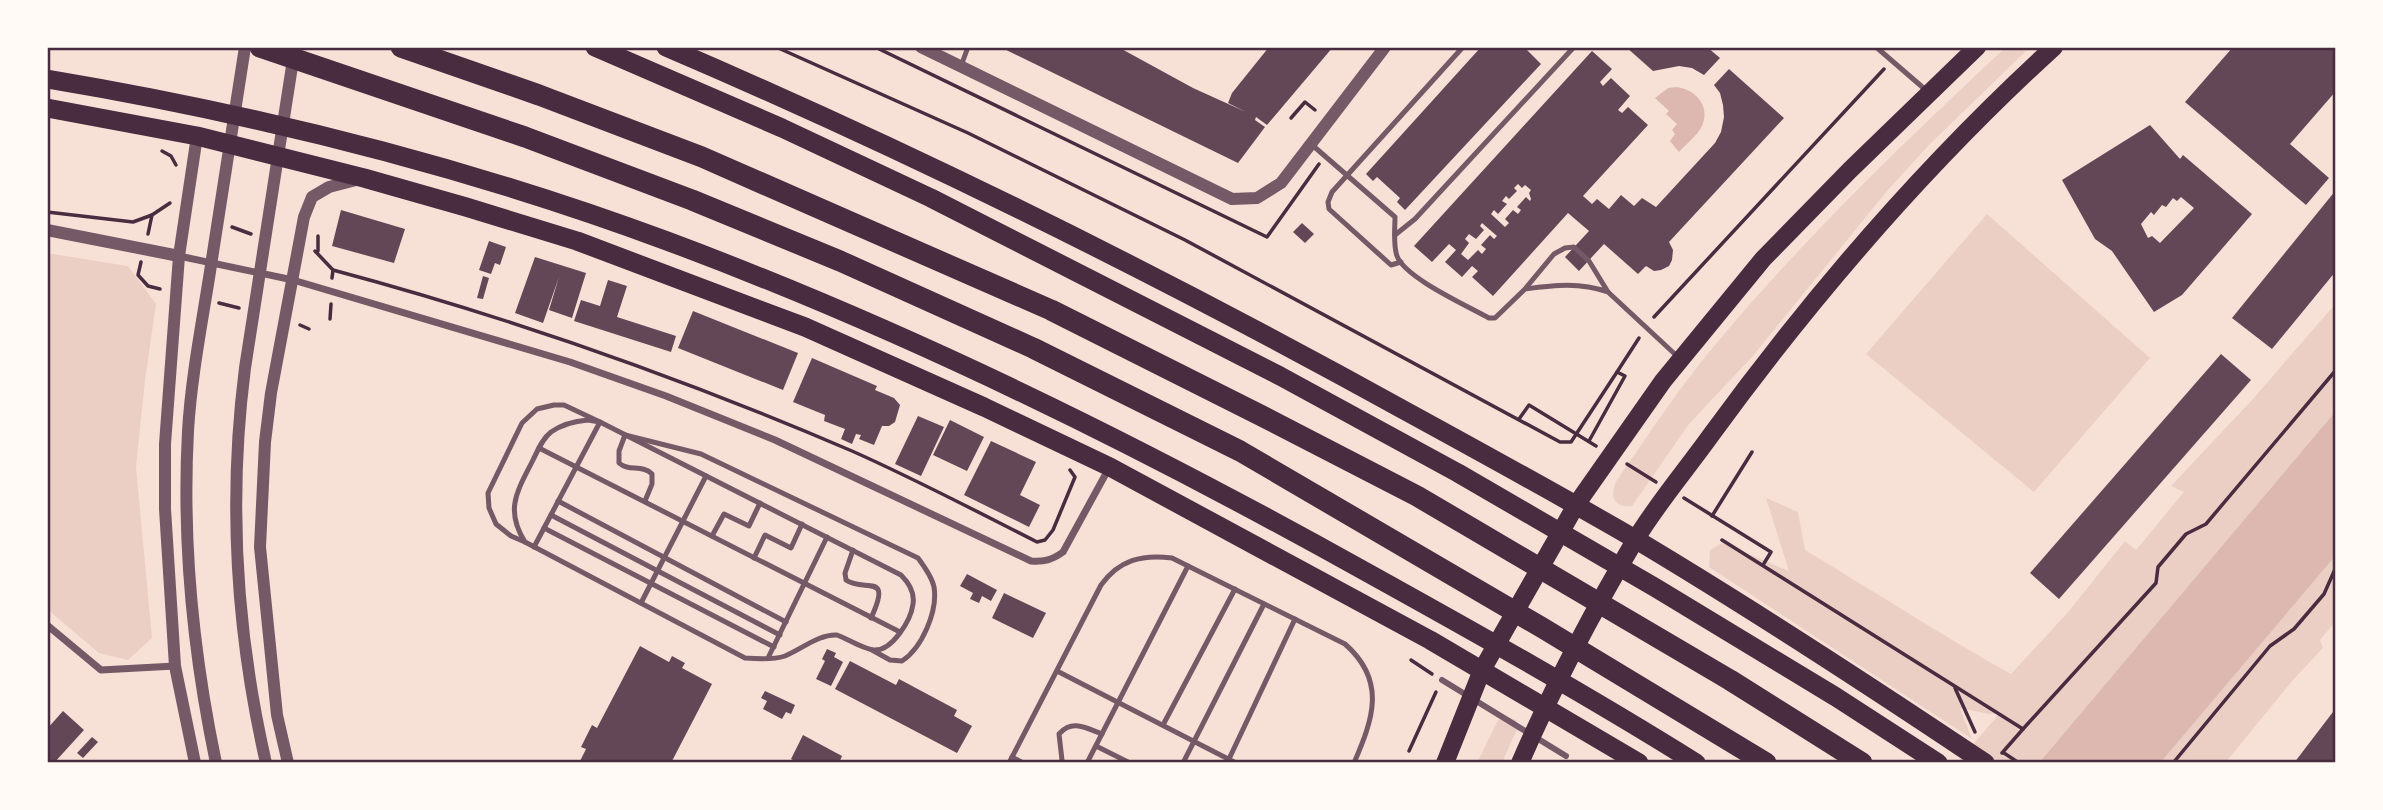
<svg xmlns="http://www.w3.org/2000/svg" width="2383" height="810" viewBox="0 0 2383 810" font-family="Manrope,sans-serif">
  <rect width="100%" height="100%" fill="#f7e1d7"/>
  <g fill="#ebcfc5">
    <path d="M2006 47H2030L1929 145 1887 191 1752 357 1689 424 1632 506C1613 508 1609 495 1617 480 1647 437 1676 392 1710 351 1801 241 1902 144 2006 47Z"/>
    <path d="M1987 214 2150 358 2034 492 1866 354Z"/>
    <path d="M47 253 128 266 156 304 145 380 136 467 152 638 128 660 99 653 47 609Z"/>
    <path d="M2336 303V621L2320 640 2323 648 2293 680 2225 763H1957L2000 713 1989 714 1960 708 1972 739 1709 567 1710 550 1722 543 1789 571 1766 498 1798 512 1805 550C1874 591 1941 635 2011 674L2069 611 2125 541 2136 550 2184 492 2171 486 2252 400Z"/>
    <path d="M1509 717 1516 720 1517 729 1502 763H1477L1498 720Z"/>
  </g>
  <g fill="#dcb8b0">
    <path d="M1676 87C1696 89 1711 107 1702 126 1697 136 1686 144 1679 152L1670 141 1675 134 1672 130 1677 124 1666 114 1669 111 1655 98 1668 88Z"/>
    <path d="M2336 411V555L2160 763H2039Z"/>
  </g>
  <g fill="#644757" fill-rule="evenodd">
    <path d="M1000 47H1118L1193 88 1246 112 1228 103 1232 93 1269 47H1333L1267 125 1256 117 1255 120 1265 127 1238 163Z"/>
    <path d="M1481 47H1524L1541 64 1405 210 1397 202 1400 198 1377 177 1373 181 1366 174Z"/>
    <path d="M1626 47H1707L1720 58 1704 75 1692 68 1679 66 1653 71Z"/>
    <path d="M2233 47H2330L2336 52V91L2290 144 2329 178 2306 205 2185 102Z"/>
    <path d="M1592 51 1612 69 1600 82 1603 86 1611 78 1630 96 1618 110 1622 113 1628 107 1648 125 1583 196 1592 204 1597 199 1609 209 1621 195 1634 206 1642 198 1656 207 1715 143 1721 132 1724 117 1723 105 1720 93 1714 85 1729 69 1784 118 1669 242 1673 250 1672 260 1669 266 1661 270 1654 271 1646 266 1638 274 1604 244 1579 271 1565 257 1589 231 1568 213 1493 296 1472 277 1478 271 1472 266 1462 277 1445 262 1456 250 1449 244 1432 262 1414 246ZM1518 184 1522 188 1525 185 1531 190 1529 193 1531 199 1530 201 1526 197 1517 207 1521 210 1518 214 1513 210 1505 219 1509 223 1505 227 1491 214 1494 210 1498 214 1507 204 1502 201 1506 196 1509 199 1517 191 1514 188ZM1482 223 1497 236 1494 239 1490 235 1481 245 1486 249 1482 254 1478 250 1468 260 1461 254 1469 243 1465 239 1469 234 1476 239 1484 230 1480 226Z"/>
    <path d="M2150 125 2180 159 2183 155 2252 214 2182 295 2154 312 2112 251 2095 239 2062 180ZM2181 197 2194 208 2160 243 2152 236 2148 238 2141 224 2151 212 2154 215 2162 205 2166 207 2173 198 2177 201Z"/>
    <path d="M2336 190V271L2272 349 2232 318Z"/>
    <path d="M341 210 405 229 394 263 332 246Z"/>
    <path d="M1302 223 1314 234 1305 243 1293 232Z"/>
    <path d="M489 241 506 247 500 265 495 263 491 274 479 270Z"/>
    <path d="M535 257 586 273 572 318 549 310 559 277 543 323 515 313Z"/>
    <path d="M483 276 489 278 483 299 477 298Z"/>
    <path d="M608 280 627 286 617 317 676 336 671 352 574 321 581 300 600 306Z"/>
    <path d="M693 311 798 353 783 390 678 348Z"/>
    <path d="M2221 354 2251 380 2059 599 2030 573Z"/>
    <path d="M812 358 877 386 875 390 894 398 900 405 895 422 889 426H882L874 445 859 439 861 435 856 434 852 444 841 439 845 429 824 421 825 415 793 402Z"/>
    <path d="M918 416 944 427 921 476 895 464Z"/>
    <path d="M950 420 984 437 967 471 933 455Z"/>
    <path d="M991 441 1036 462 1020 495 1040 505 1029 527 964 495Z"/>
    <path d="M967 574 997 590 991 601 982 596 979 603 970 599 973 593 960 586Z"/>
    <path d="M1004 593 1046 613 1033 638 992 618Z"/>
    <path d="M640 646 669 662 672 656 685 663 682 668 712 684 671 763H584L580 761 586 749 581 747 592 725 597 728Z"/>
    <path d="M827 649 836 653 834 657 843 662 831 686 816 679 825 661 822 659Z"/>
    <path d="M850 661 896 685 899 679 957 710 954 716 972 726 957 753 835 689Z"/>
    <path d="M765 691 795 705 791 714 786 712 782 719 763 709 767 701 761 698Z"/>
    <path d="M2336 708V763H2294Z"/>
    <path d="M63 711 84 730 54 763H47V729Z"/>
    <path d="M803 735 842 756 839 763H799L791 759Z"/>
    <path d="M92 737 98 742 83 758 77 753Z"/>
  </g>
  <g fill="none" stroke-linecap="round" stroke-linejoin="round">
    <g stroke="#4a2c40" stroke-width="3.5">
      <path d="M776 47 968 133 1185 240 1560 442H1571L1617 372"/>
      <path d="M875 47 1267 237 1319 164"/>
      <path d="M1905 48 1906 47"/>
      <path d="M1291 118 1305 102 1315 110"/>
      <path d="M162 151 171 156 176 165"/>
      <path d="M47 212 133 222 152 215 170 203"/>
      <path d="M232 227 251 234"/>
      <path d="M148 234 152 215"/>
      <path d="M315 251 333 270 332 278"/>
      <path d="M318 251V236"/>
      <path d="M141 262 138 275 148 286 160 289"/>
      <path d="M333 270C509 317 684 379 852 451 915 479 976 511 1037 542L1045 540 1053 530 1075 477 1070 470"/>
      <path d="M219 303 239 308"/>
      <path d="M1654 317 1884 69"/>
      <path d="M330 319 331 304"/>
      <path d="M300 325 309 329"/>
      <path d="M1519 419 1529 405 1596 446"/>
      <path d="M1589 441 1625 376 1617 372 1639 338"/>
      <path d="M1627 464 1656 482"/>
      <path d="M1684 498 1771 552 1763 565"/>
      <path d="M1712 516 1752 452"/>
      <path d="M1722 540 2023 729 2002 753"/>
      <path d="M1411 660 1432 674"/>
      <path d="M1955 688 1975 732"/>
      <path d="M2023 729 2156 583 2158 567 2186 534 2206 524 2336 370"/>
      <path d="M1409 751 1436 692"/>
      <path d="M2004 753 2019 763"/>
      <path d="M2173 763 2270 646 2294 629 2324 594 2336 567"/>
    </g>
    <g stroke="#755966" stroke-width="5">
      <path d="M1876 47 1927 91"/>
      <path d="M961 66 968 47"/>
      <path d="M1311 144 1395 217C1395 229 1393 245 1397 256 1405 278 1468 306 1489 318H1495L1525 289 1554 254 1565 248 1574 247 1589 261 1608 292C1580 282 1555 285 1525 289"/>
      <path d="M1395 235 1415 219 1574 47"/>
      <path d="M1401 262 1391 265 1329 209 1328 202 1332 192 1463 47"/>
      <path d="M1608 292 1678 357"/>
      <path d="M588 420 600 422 901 575C909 583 915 592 913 604 911 620 892 652 873 650 861 648 848 639 837 635 819 634 802 649 785 656 773 660 757 659 745 658L525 542C504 509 518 490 533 460 538 450 542 439 551 432 561 425 576 421 588 420Z"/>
      <path d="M539 448 900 632"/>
      <path d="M558 501 786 622"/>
      <path d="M645 501 652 484V474C642 464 629 472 619 463V451L625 435 701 454 918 558C924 566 932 577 934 587 938 611 922 648 902 661L890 660 872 650"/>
      <path d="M551 515 780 635"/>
      <path d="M544 528 774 647"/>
      <path d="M712 536 724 514 749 526 760 503"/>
      <path d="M525 542 511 536 496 524 489 508 488 493 522 423 537 409 554 405H564L600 422 534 547"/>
      <path d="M853 550 845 573 846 580C864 593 893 571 871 618"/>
      <path d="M754 558 765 535 791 548 802 524"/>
      <path d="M641 603 706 476"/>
      <path d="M768 658 827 537"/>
      <path d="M1057 671 1236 763"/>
      <path d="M1163 725 1235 589"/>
      <path d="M1096 746 1130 763"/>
      <path d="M1012 757 1023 763"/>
      <path d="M1229 759 1295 619"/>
      <path d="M1009 763 1101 585C1119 560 1142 554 1172 558L1345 644C1387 681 1373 719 1354 763"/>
      <path d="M1060 763 1062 760 1059 734C1072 719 1086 728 1102 734"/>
      <path d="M1087 763 1188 566"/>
      <path d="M1183 763 1264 604"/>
    </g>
    <path stroke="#755966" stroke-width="6" d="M1442 680 1566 756"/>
    <g stroke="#755966" stroke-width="7">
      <path d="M179 256 293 280 570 362 666 396 775 440 1031 561C1044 562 1052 560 1063 552L1109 468"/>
      <path d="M47 625 101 670 175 666"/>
    </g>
    <g stroke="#755966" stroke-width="12">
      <path d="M921 47 1232 199 1257 198 1281 183 1385 47"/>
      <path d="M47 230 179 256"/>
      <path d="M195 763 175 666 165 509V444L179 256 197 136"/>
      <path d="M216 763C193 653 182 542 188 431 191 380 201 328 209 278 221 201 233 124 245 47"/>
      <path d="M266 763C236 632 228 500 245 368L295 47"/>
      <path d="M288 763 277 715 260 547 265 442 271 393 304 217 312 197 329 187 360 179"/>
    </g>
    <g stroke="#4a2c40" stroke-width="18">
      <path d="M1445 763 1482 670 1576 505 1663 381 1763 259 1850 170 1977 47"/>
      <path d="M1520 763C1553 687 1592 613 1634 542 1656 505 1686 470 1711 435 1813 295 1926 164 2054 47"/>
    </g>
    <g stroke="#4a2c40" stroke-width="19">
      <path d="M595 47 782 128 931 198 1280 376 1458 473 1656 588 1836 697 1938 763"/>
      <path d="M666 47C921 156 1169 280 1411 414 1486 455 1561 496 1635 539 1754 610 1870 686 1985 763"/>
      <path d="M47 79C256 114 468 167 667 241 909 331 1142 447 1368 573 1478 634 1589 696 1696 763"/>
      <path d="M47 108 197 136 364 178 466 207 577 241 805 327 984 407 1110 467 1430 640 1639 763"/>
    </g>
    <g stroke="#4a2c40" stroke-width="21">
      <path d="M260 47 525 137 692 200 840 261 1033 348 1240 451 1541 627 1766 763"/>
      <path d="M401 47 539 95 702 157 1051 310 1262 416 1417 496 1730 680 1862 763"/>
    </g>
  </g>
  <rect width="2383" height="810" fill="none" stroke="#fffaf5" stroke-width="98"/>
  <rect x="49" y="49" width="2285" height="712" fill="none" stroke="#4a2c40" stroke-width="2.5"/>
</svg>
